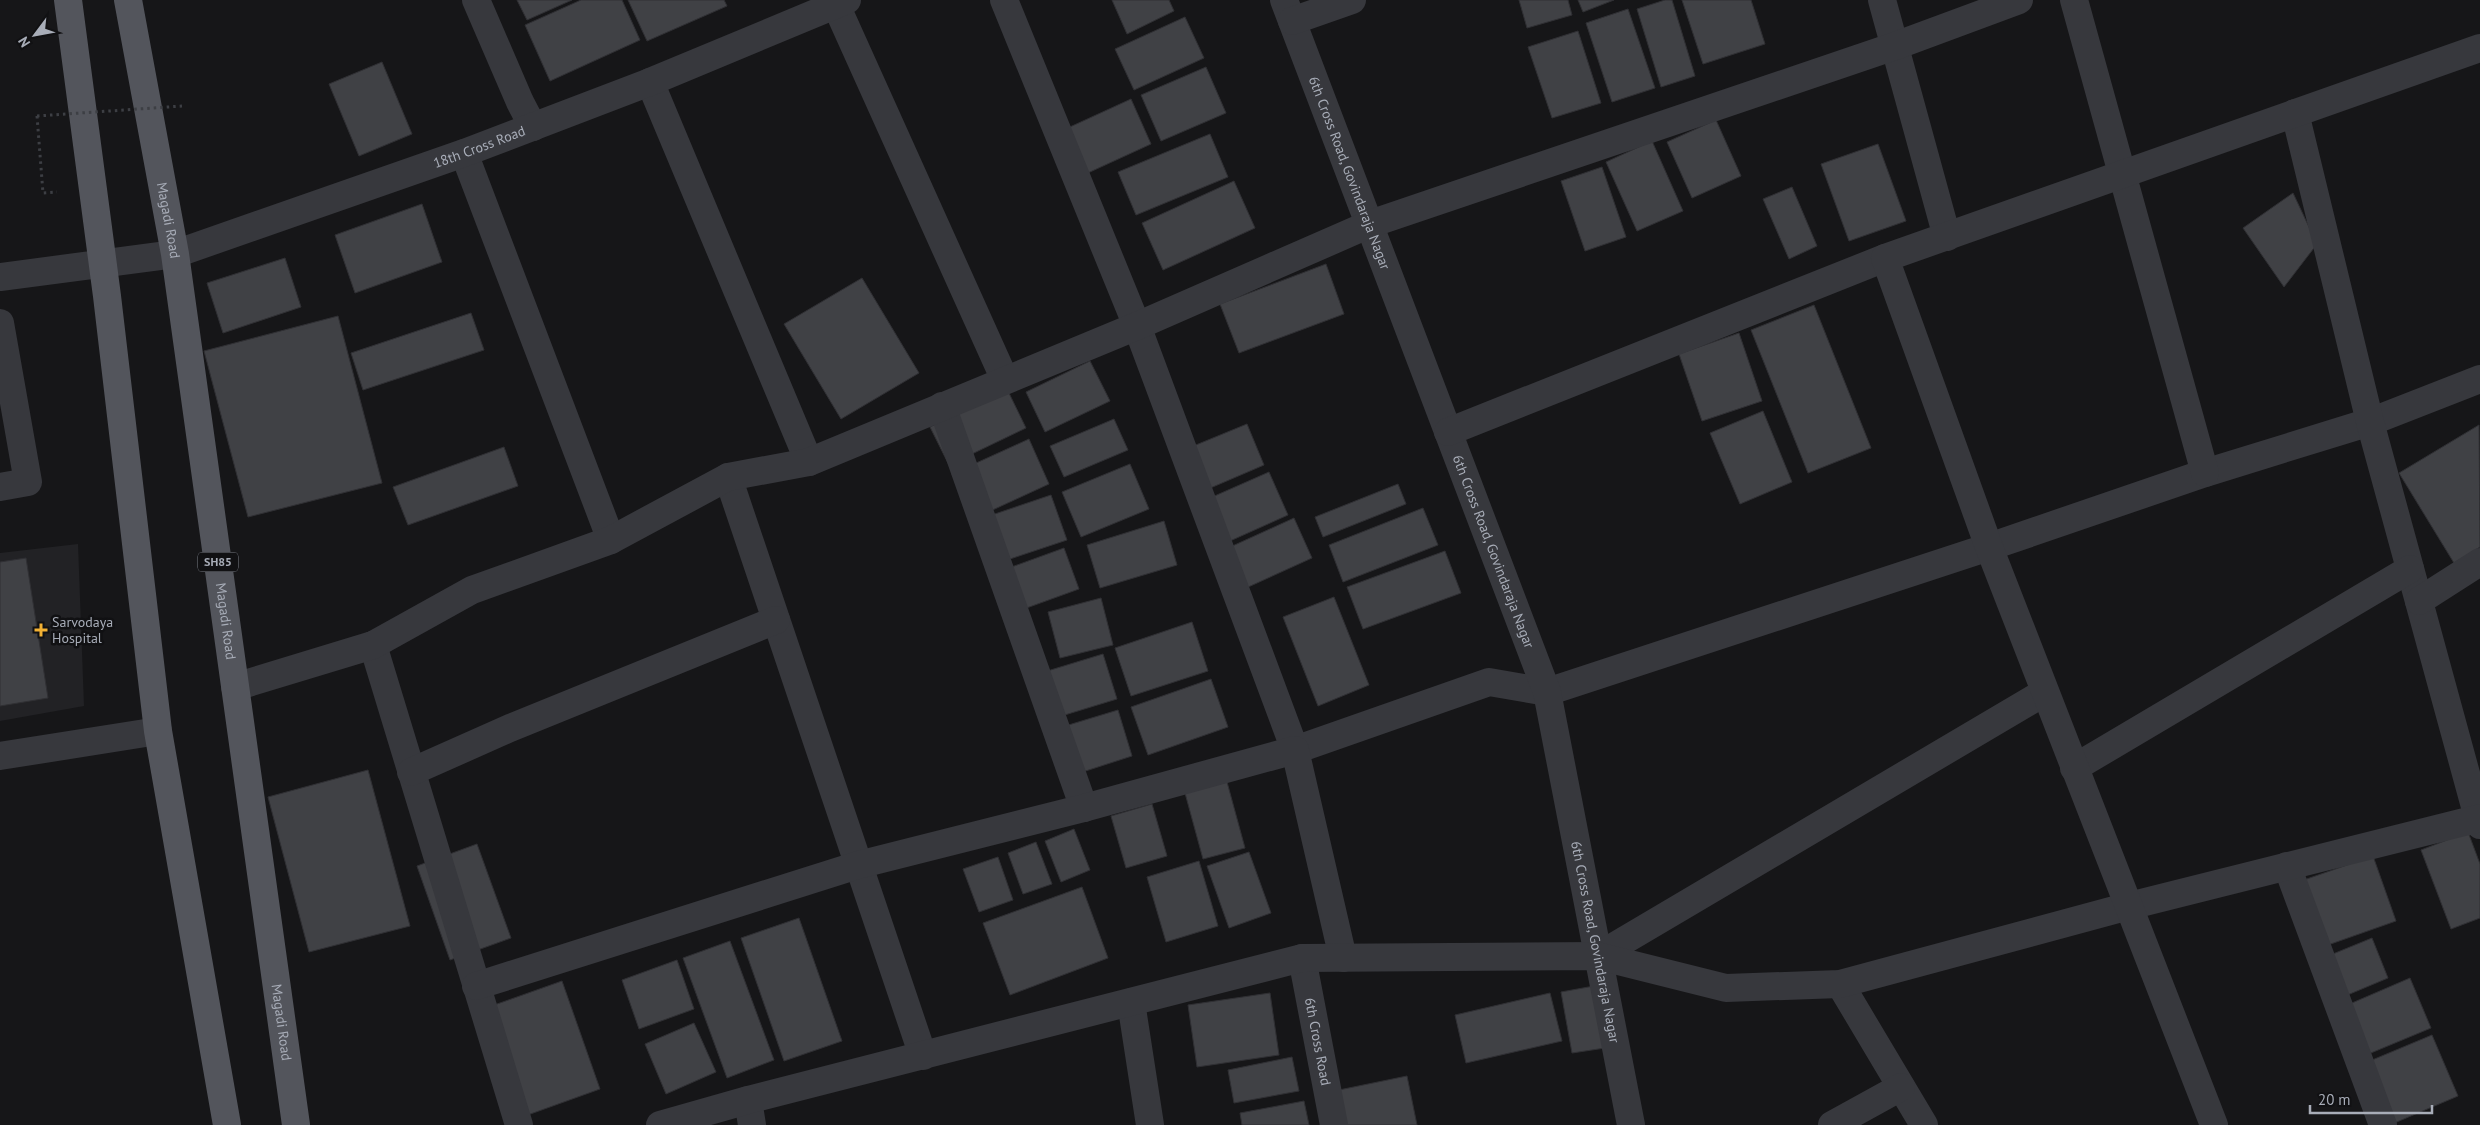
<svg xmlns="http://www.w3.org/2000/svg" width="2480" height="1125" viewBox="0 0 2480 1125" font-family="'PT Sans',sans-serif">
  <rect width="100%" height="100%" fill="#161618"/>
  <path fill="#222225" d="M78 544 84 706 0 721V553Z"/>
  <g fill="#404145" stroke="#303034">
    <path d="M517 0H572L527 20Z"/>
    <path d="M581 0H622L640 40 550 81 525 25Z"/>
    <path d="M628 0H724L727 6 647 41Z"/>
    <path d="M1112 0H1169L1174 11 1127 34Z"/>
    <path d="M1519 0H1568L1572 15 1527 28Z"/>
    <path d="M1578 0H1614L1583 12Z"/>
    <path d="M1665 0H1672L1695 76 1661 87 1637 9Z"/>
    <path d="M1682 0H1751L1765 44 1703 64Z"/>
    <path d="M1628 9 1655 88 1612 102 1586 23Z"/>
    <path d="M1185 17 1204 58 1134 90 1115 49Z"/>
    <path d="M1578 31 1601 103 1552 118 1528 47Z"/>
    <path d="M382 62 412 134 359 156 329 84Z"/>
    <path d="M1206 67 1226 113 1161 141 1141 95Z"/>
    <path d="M1131 99 1151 144 1079 177 1059 132Z"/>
    <path d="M1716 120 1741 176 1692 198 1667 142Z"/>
    <path d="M1210 134 1228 177 1136 215 1118 172Z"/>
    <path d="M1652 141 1683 211 1637 231 1606 162Z"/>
    <path d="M1878 144 1906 221 1849 241 1821 164Z"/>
    <path d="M1602 167 1626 237 1585 251 1561 181Z"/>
    <path d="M1234 181 1255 228 1163 270 1142 223Z"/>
    <path d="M1792 187 1817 246 1789 259 1763 199Z"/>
    <path d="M2293 193 2317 244 2284 287 2243 228Z"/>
    <path d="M422 204 442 262 355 293 335 235Z"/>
    <path d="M285 258 301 307 223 333 207 283Z"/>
    <path d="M1326 264 1344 314 1239 353 1220 304Z"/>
    <path d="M862 278 919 373 841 419 784 324Z"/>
    <path d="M1814 305 1871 448 1808 473 1751 330Z"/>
    <path d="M471 313 484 350 363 390 351 353Z"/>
    <path d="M338 316 382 483 248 517 204 351Z"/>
    <path d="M1739 333 1762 401 1702 421 1679 354Z"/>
    <path d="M1090 361 1110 401 1045 432 1026 392Z"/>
    <path d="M1007 389 1026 428 949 465 930 427Z"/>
    <path d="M1763 411 1792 482 1740 504 1710 433Z"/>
    <path d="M1114 419 1128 450 1064 477 1050 446Z"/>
    <path d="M1247 424 1264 465 1208 489 1191 447Z"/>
    <path d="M2479 425 2480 547 2454 563 2399 473Z"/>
    <path d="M1029 439 1049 484 973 519 952 474Z"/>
    <path d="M504 447 518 486 408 525 393 487Z"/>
    <path d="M1130 464 1149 509 1081 537 1062 492Z"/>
    <path d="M1269 472 1288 515 1230 541 1210 498Z"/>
    <path d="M1398 484 1406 504 1323 537 1315 517Z"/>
    <path d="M1051 495 1067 540 998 563 983 518Z"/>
    <path d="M1423 508 1438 545 1343 582 1329 545Z"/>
    <path d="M1294 518 1312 558 1246 588 1228 548Z"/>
    <path d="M1164 521 1177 565 1100 588 1087 545Z"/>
    <path d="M1064 548 1079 589 1010 614 995 573Z"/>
    <path d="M1445 551 1461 593 1363 629 1347 587Z"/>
    <path d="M26 558 48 698 0 706V562Z"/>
    <path d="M1334 597 1369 685 1318 706 1283 617Z"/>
    <path d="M1101 598 1113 645 1060 658 1048 612Z"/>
    <path d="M1192 622 1208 671 1131 696 1115 648Z"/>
    <path d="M1103 654 1117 699 1045 721 1031 676Z"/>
    <path d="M1211 679 1228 727 1148 755 1131 707Z"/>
    <path d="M1118 710 1132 756 1067 777 1052 730Z"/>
    <path d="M368 770 410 926 309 952 268 797Z"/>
    <path d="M1227 782 1245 848 1203 859 1185 793Z"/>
    <path d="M1152 804 1167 856 1126 868 1111 816Z"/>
    <path d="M1074 829 1090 870 1061 882 1045 841Z"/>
    <path d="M2468 832 2480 864V918L2451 929 2421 850Z"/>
    <path d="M1036 842 1052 884 1023 894 1008 853Z"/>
    <path d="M477 844 511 938 450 960 417 866Z"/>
    <path d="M1249 852 1271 913 1229 928 1207 866Z"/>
    <path d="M2373 856 2396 921 2325 946 2301 881Z"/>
    <path d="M998 857 1013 900 979 912 963 869Z"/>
    <path d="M1199 861 1218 926 1166 942 1147 877Z"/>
    <path d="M1082 887 1108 958 1010 995 983 923Z"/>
    <path d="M799 918 842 1041 784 1061 741 938Z"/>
    <path d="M2372 938 2388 978 2345 996 2328 956Z"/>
    <path d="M730 941 774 1060 727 1078 683 958Z"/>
    <path d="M677 960 694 1009 639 1029 622 980Z"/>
    <path d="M2410 978 2431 1028 2366 1055 2345 1006Z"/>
    <path d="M562 981 600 1089 522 1117 483 1009Z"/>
    <path d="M1594 986 1605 1048 1572 1053 1561 992Z"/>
    <path d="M1270 993 1279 1055 1197 1067 1188 1005Z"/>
    <path d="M1550 993 1562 1041 1466 1063 1455 1015Z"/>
    <path d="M694 1023 716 1072 666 1094 645 1044Z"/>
    <path d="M2432 1035 2458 1096 2392 1124 2365 1063Z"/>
    <path d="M1292 1057 1299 1091 1234 1103 1228 1070Z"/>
    <path d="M1407 1076 1417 1125H1346L1339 1090Z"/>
    <path d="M1304 1101 1309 1125H1242L1240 1113Z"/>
  </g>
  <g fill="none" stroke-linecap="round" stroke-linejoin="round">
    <path stroke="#3d3f44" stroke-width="3" stroke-dasharray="2.5 4" stroke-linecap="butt" d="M37 116 43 193 57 192"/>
    <g stroke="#37383d" stroke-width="28">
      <path d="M476 0 520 102 533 127"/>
      <path d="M1004 0 1137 326 1295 750 1489 682 1547 692 1989 547 2205 473 2370 422 2480 379"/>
      <path id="s1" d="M1284 0 1547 692 1631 1125"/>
      <path d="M1882 0 1947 237"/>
      <path d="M2074 0 2205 473"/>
      <path d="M836 5 1005 380"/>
      <path d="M1292 21 1352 0"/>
      <path d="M650 82 809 462"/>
      <path d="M2295 113 2370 422 2480 825"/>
      <path d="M464 153 611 540"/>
      <path id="s2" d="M0 277 175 254 464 153 650 82 847 0"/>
      <path d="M0 323 28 482 0 487"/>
      <path d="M942 406 1084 808"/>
      <path d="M1448 432 1885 258"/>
      <path d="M728 477 923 1056"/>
      <path d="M2419 601 2480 562"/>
      <path d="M373 645 519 1125"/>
      <path d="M235 687 373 645 472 590 611 540 728 477 809 462 1137 326 1370 224 1895 46 2019 0"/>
      <path d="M0 756 158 731"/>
      <path d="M2074 768 2410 569"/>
      <path d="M411 772 510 728 776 620"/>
      <path d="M2287 866 2383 1125"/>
      <path d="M1598 956 2045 692"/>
      <path id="s3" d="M1302 958 1334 1125"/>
      <path d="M1840 984 1924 1125"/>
      <path d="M476 986 858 865 1084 808 1295 750 1343 958"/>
      <path d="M1131 1002 1150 1125"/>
      <path d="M748 1100 752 1125"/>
      <path d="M660 1125 748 1100 1302 958 1598 956 1726 988 1840 984 2129 906 2480 818"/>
      <path d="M1832 1125 1901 1087"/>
      <path d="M2214 1125 1989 547 1885 258 2480 48"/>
    </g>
    <g stroke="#53555c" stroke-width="28">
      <path d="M68 0 107 296 158 731 227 1125"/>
      <path id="s4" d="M128 0 175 254 296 1125"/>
    </g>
    <path stroke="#3d3f44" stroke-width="3" stroke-dasharray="2.5 4" stroke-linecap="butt" d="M37 116 182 106"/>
  </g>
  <path fill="#f2b134" stroke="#111113" stroke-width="2" d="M38.5 622.5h5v5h5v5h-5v5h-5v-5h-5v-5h5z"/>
  <g text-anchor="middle" stroke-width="5" stroke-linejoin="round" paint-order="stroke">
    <rect fill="#111113" stroke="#7b7e86" stroke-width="1" x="198" y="552.5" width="40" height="19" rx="4"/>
    <g font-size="12" font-weight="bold" fill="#a8adb8">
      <text x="218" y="566">SH85</text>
    </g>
    <g font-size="14" fill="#a8adb8" stroke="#111113">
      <text dy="5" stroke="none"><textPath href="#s2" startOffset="499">18th Cross Road</textPath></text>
      <text dy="5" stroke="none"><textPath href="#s1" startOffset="185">6th Cross Road, Govindaraja Nagar</textPath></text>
      <text dy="5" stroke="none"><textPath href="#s4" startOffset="224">Magadi Road</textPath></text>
      <text dy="5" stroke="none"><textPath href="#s1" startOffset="590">6th Cross Road, Govindaraja Nagar</textPath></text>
      <text dy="5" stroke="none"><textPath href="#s4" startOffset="629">Magadi Road</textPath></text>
      <text dy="5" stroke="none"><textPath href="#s1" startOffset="995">6th Cross Road, Govindaraja Nagar</textPath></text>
      <text dy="5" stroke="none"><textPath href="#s4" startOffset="1034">Magadi Road</textPath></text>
      <text dy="5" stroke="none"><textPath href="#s3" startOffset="85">6th Cross Road</textPath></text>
    </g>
    <g font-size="14" fill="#a8adb8" stroke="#111113" text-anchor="start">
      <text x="52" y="627">Sarvodaya<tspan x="52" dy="16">Hospital</tspan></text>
    </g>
  </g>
  <g transform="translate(35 35) rotate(238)" stroke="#111113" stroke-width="4" paint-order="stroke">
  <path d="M0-4L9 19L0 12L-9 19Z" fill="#a8adb8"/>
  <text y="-8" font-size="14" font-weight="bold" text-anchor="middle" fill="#a8adb8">N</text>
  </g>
  <path d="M2310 1105v8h122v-8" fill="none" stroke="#a8adb8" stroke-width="2.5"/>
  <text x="2318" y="1105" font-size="15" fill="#a8adb8" stroke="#111113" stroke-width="4" paint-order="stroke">20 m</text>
</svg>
